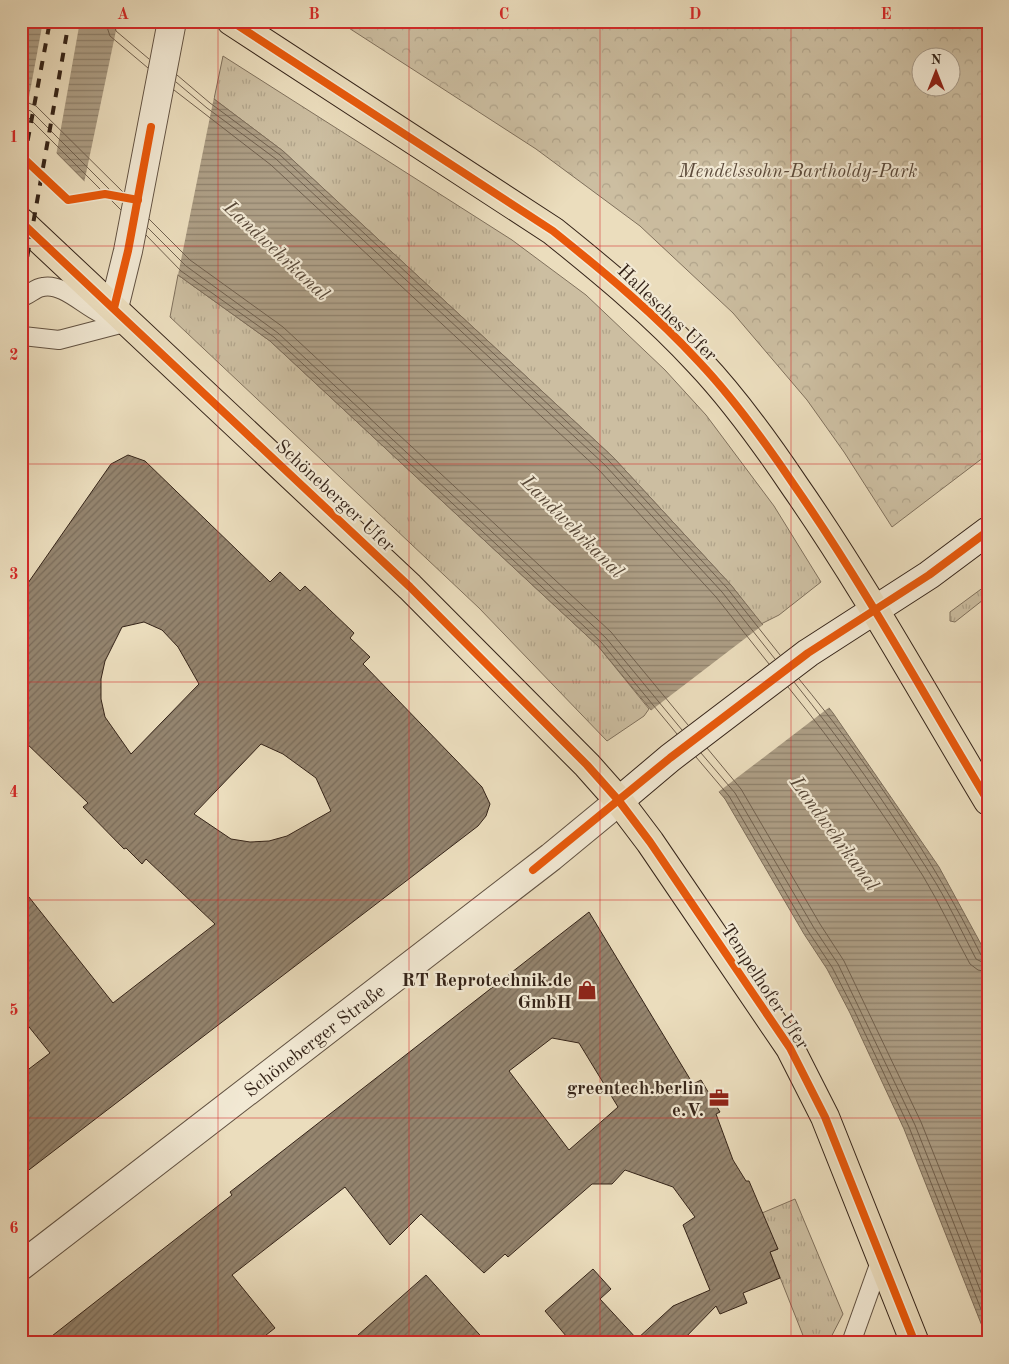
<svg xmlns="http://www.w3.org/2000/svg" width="1009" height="1364" viewBox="0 0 1009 1364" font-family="'Old Standard TT',serif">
  <defs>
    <pattern id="grass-tufts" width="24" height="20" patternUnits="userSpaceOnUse" patternTransform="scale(1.25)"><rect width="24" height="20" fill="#ccbea1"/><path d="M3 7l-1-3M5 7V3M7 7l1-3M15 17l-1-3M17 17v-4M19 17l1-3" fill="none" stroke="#b0a38a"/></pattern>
    <pattern id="park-crowns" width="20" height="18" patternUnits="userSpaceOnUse" patternTransform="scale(1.25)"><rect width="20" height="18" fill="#ccbea1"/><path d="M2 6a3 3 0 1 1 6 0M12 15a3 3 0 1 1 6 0" fill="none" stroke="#b0a38a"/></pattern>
    <pattern id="water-rules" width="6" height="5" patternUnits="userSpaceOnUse" patternTransform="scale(1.25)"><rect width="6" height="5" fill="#ad9e85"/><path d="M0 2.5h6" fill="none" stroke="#8e816c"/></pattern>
    <pattern id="building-hatch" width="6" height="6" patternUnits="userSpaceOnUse" patternTransform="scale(1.25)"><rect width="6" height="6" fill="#94846e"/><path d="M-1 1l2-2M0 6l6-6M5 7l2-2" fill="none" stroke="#7a6c5a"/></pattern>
  </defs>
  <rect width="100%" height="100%" fill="#ebddbd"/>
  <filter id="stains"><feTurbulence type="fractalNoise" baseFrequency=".004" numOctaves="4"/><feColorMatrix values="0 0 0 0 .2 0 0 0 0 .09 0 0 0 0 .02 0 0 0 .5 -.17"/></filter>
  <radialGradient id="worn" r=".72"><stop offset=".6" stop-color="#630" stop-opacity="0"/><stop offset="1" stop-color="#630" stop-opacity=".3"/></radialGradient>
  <g fill="url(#grass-tufts)" stroke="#80715d">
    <path d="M223 56 512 240 586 295 665 370 706 415 774 506 821 582 779 615 761 624 731 585 613 457 283 151 214 99Z"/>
    <path d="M178 275 270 341 598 646 649 709 644 716 607 741 479 608 170 317Z"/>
    <path d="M988 584V596L955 622 950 621V612Z"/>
    <path d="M795 1199 843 1314 828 1343H806L770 1252 778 1249 755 1216Z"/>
  </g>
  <path fill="url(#park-crowns)" stroke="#80715d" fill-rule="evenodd" d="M338 21H988V454L892 527 844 452 807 400 733 313 640 226 536 149ZM922 58H952V88H922Z"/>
  <path fill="url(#water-rules)" stroke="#7d6d5a" d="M21 21H122L214 99 283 151 613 457 731 585 833 713 939 867 988 957V1341L904 1129 850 1013 827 969 804 934 725 799 598 646 270 341 178 275 21 117Z"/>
  <g fill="#ebddbd">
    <path d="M43 21H80L56 156 24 124Z"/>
    <path d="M118 21H126L214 97 178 275 171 271 84 183Z"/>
    <path d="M764 624 831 706 717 793 649 712Z"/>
  </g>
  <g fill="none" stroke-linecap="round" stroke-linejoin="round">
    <g stroke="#71614f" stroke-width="1">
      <path d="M105 21 110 36 148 68"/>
      <path d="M113 21 116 31 149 59"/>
      <path d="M177 75 210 103 280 155 609 461 727 588 780 655"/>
      <path d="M176 82 207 108 276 159 605 465 722 592 775 659"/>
      <path d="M174 90 271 165 599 470 716 597 769 664"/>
      <path d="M21 100 36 106 124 193"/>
      <path d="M21 108 31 111 122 202"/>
      <path d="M21 114 27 116 121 210"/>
      <path d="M149 219 190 260 283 327 611 632 688 725"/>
      <path d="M148 228 186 266 278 333 606 638 682 730"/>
      <path d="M146 235 181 271 274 337 601 642 677 734"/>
      <path d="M799 679C869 764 932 857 981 955L988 958"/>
      <path d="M794 682C843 743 888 806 929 872 947 900 961 930 976 959L988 965"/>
      <path d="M788 687C837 747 882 811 923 876 940 904 954 935 970 964L978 970 988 972"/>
      <path d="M707 748 741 789 820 924 844 961 921 1122 988 1290"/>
      <path d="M701 753 735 793 814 928 838 964 915 1125 988 1310"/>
      <path d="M696 757 729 796 808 931 832 967 854 1010 909 1127 988 1327"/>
    </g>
  </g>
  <g fill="url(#building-hatch)" stroke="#352419" fill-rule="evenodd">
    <path d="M128 455 145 461 270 582 280 572 300 591 305 586 354 633 350 638 370 657 363 664 482 787 490 804 486 816 478 826 21 1176V1075L50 1053 21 1017V887L113 1003 215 924 146 859 142 864 126 848 124 849 83 807 88 803 21 738V593L111 464ZM144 622 162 630 178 647 199 684 131 754 105 717 101 699V679L105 661 122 627ZM261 744 283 754 316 778 331 811 287 836 269 841 250 842 231 839 194 814Z"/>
    <path d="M589 912 693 1084 701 1080 720 1112 716 1114 733 1160 746 1181H749L778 1249 770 1252 780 1278 743 1293 747 1303 720 1314 716 1306 680 1343H572L545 1311 593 1269 611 1289 600 1299 637 1339 673 1306 710 1290 683 1225 695 1217 673 1187 625 1170 612 1184H592L508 1257 505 1254 484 1273 421 1214 390 1245 345 1187 232 1275 275 1328 256 1343H43L232 1195 230 1192ZM552 1038 579 1043 618 1107 569 1150 509 1071Z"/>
    <path d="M426 1275 487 1343H349Z"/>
  </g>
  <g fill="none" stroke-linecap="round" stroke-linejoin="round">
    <defs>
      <g id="lane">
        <path d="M21 297C29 296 34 288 43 287 62 283 83 305 100 313L114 308"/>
        <path d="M23 336 59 340 128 322"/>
        <path d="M851 1343 881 1259"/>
      </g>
      <g id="street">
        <path d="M114 308 128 251 172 21"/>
        <path id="s1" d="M21 1266 551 857 619 801"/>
      </g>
      <path id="secondary" d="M619 801 670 758 808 653 929 575 988 531"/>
      <g id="primary">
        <path d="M231 21 553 231C604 272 655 314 699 362 735 400 765 442 794 485 865 587 924 695 988 801"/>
        <path d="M21 222 410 587 587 765 619 801 650 842 790 1048 825 1117 915 1343"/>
      </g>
    </defs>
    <use href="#lane" stroke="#625242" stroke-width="20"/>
    <use href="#street" stroke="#625242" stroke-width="30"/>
    <use href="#secondary" stroke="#352419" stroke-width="30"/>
    <use href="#primary" stroke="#352419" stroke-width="30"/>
    <use href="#lane" stroke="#f2e9d4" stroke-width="18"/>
    <use href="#street" stroke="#f2e9d4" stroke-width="28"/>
    <use href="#secondary" stroke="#f2e9d4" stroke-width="28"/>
    <use href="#primary" stroke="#ebddbd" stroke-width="28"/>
    <g stroke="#352419" stroke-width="4" stroke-dasharray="9 9" stroke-linecap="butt">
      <path d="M21 176 50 21"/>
      <path d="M21 292 69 21"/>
    </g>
    <defs>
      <g id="cycleway">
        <path d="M231 21 553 231C604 272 655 314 699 362 735 400 765 442 794 485 865 587 924 695 988 801"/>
        <path d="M21 156 68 200 105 194 138 200"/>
        <path d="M21 222 410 587 587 765 619 801 650 842 790 1048 825 1117 915 1343"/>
        <path d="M114 308 128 251 151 127"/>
        <path d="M533 870 670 758 808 653 929 575 988 531"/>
      </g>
    </defs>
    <use href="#cycleway" stroke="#f2e9d4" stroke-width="11"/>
    <use href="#cycleway" stroke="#e8590c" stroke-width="8"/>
  </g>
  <path fill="none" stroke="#d62828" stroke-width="1" stroke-opacity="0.55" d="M218 21V1343M409 21V1343M600 21V1343M791 21V1343M21 246H988M21 464H988M21 682H988M21 900H988M21 1118H988"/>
  <defs>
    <symbol id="shop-bare" viewBox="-9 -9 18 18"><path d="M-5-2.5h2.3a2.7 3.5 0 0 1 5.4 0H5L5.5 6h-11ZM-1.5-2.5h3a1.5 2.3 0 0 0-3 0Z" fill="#8f2418" stroke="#f2e9d4" stroke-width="2.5" paint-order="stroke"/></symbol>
    <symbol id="office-bare" viewBox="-9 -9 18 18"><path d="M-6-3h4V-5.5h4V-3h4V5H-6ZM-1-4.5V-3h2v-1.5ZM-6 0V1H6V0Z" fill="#8f2418" stroke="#f2e9d4" stroke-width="2.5" paint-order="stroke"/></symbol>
  </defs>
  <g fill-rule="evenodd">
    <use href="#shop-bare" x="573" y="976" width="28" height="28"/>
    <use href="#office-bare" x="705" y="1084" width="28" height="28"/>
  </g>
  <g text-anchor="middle" stroke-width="4.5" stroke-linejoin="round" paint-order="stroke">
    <g font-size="19" font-style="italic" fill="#5b4a3b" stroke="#f2e9d4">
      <text x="798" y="177">Mendelssohn-Bartholdy-Park</text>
    </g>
    <g font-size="19" fill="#352419" stroke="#f2e9d4">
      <text transform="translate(668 312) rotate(44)" y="7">Hallesches Ufer</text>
      <text transform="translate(336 495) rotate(43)" y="7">Schöneberger Ufer</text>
      <text transform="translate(766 986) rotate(57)" y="7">Tempelhofer Ufer</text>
      <text dy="7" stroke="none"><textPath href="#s1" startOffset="370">Schöneberger Straße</textPath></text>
    </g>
    <g font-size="19" font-weight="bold" fill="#352419" stroke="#f2e9d4" text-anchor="end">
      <text x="572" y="986">RT Reprotechnik.de<tspan x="572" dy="22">GmbH</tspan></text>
      <text x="704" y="1094">greentech.berlin<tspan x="704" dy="22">e.V.</tspan></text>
    </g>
    <g font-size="20" font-style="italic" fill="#594939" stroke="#f2e9d4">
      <text transform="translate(277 250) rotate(43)" y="7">Landwehrkanal</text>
      <text transform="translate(573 526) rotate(45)" y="7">Landwehrkanal</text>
      <text transform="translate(835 833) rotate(54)" y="7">Landwehrkanal</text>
    </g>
  </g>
  <rect width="1009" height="1364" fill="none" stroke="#ebddbd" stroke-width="55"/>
  <g transform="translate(936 72)"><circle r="24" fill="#f2e9d4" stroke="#a69a89"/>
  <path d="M0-4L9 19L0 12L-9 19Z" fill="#8f2418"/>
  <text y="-8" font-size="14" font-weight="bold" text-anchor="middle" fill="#352419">N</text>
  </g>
  <rect x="28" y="28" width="954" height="1308" fill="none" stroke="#d62828" stroke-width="2"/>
  <g font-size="16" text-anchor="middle" font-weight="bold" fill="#d62828">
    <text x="123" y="19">A</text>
    <text x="314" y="19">B</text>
    <text x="504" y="19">C</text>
    <text x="695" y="19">D</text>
    <text x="886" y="19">E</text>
    <text x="14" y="142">1</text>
    <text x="14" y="360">2</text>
    <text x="14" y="579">3</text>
    <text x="14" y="797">4</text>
    <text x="14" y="1015">5</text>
    <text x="14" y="1233">6</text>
  </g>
  <rect width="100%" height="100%" filter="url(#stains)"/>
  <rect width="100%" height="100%" fill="url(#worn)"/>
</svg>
